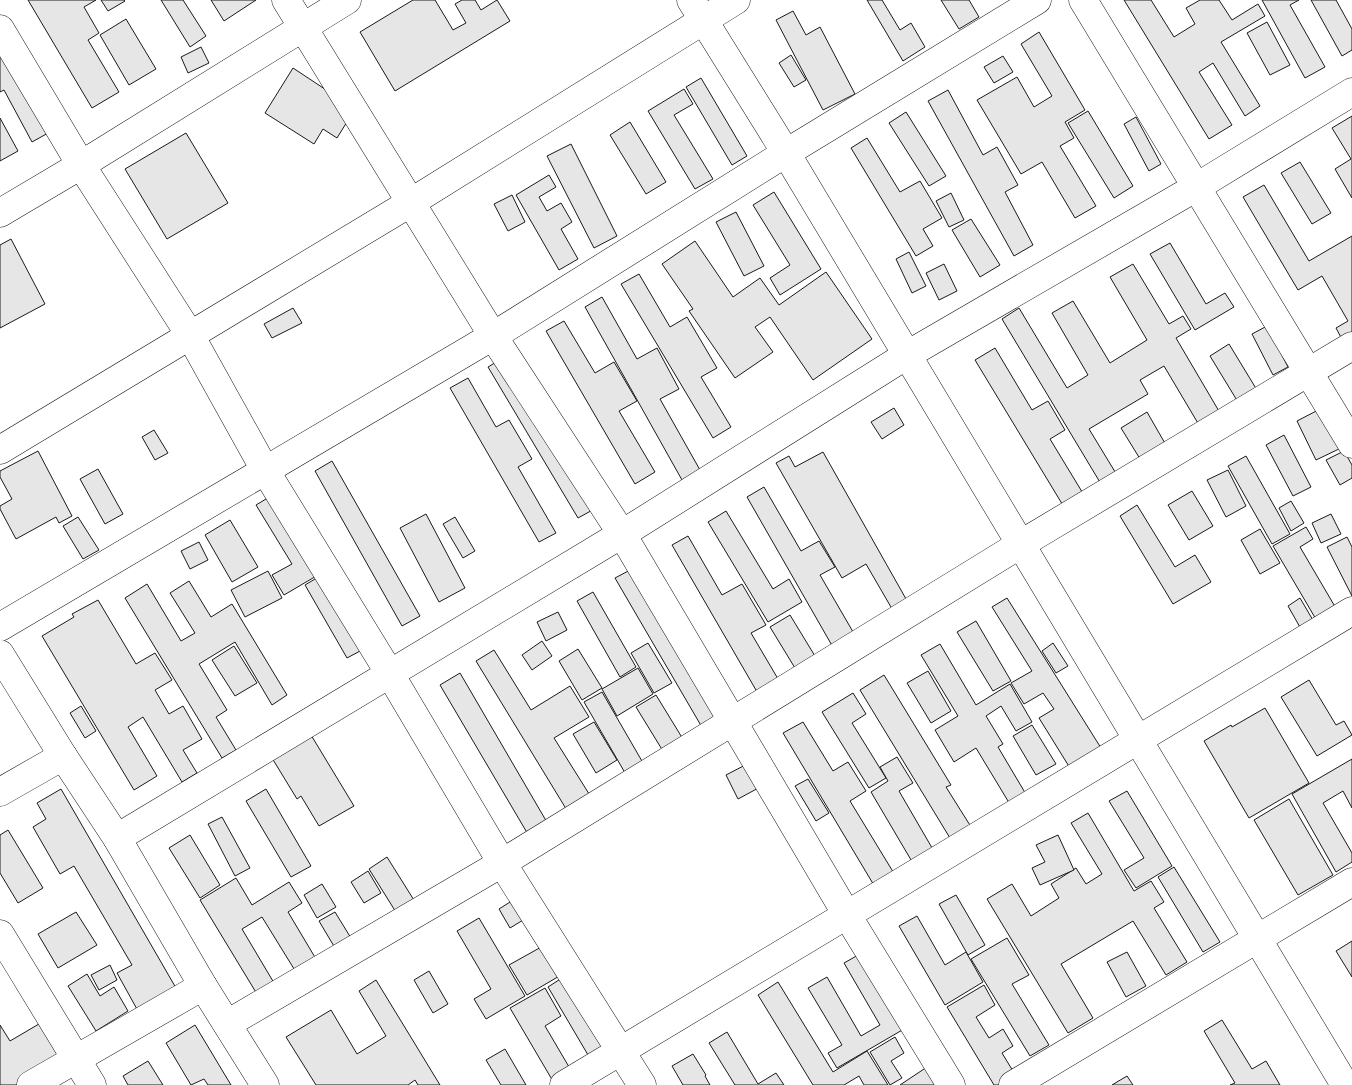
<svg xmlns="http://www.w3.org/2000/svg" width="1352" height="1085" viewBox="0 0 1352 1085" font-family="Montserrat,sans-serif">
  <rect width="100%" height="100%" fill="#fff"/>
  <g fill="#e6e6e6" stroke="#1a1a1a">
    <path d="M28 0H96L84 7 99 33 88 40 119 92 92 108Z"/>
    <path d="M101 0H124L125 1 108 11Z"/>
    <path d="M161 0H183L206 36 190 47Z"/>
    <path d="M211 0H256L224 21Z"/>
    <path d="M413 0H435L453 30 466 23 455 4 462 0H475L481 10 497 0 510 21 395 91 360 32Z"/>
    <path d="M867 0H882L900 30 911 23 925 47 903 61Z"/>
    <path d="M941 0H969L979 17 959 29Z"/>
    <path d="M1124 0H1151L1174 37 1195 24 1186 8 1200 0H1219L1232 20 1258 4 1265 16 1221 42 1260 106 1245 116 1213 63 1199 72 1232 125 1209 139Z"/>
    <path d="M1262 0H1299L1290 5 1325 67 1305 78Z"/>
    <path d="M1311 0H1336L1352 29V50L1342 56Z"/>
    <path d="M793 11 806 35 820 27 855 94 823 110 776 20Z"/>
    <path d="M126 19 156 69 129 85 100 35Z"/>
    <path d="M1267 22 1290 65 1270 75 1247 33Z"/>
    <path d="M1039 32 1085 110 1065 122 1074 138 1060 146 1096 206 1075 218 1042 162 1021 174 977 100 1017 77 1034 107 1052 96 1021 44Z"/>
    <path d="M0 37 50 132 32 142 4 90 0 92Z"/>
    <path d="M201 47 209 63 188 73 181 57Z"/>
    <path d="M791 55 806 80 794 87 779 63Z"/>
    <path d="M1003 56 1013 72 994 83 984 67Z"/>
    <path d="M293 68 355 109 337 138 323 129 314 144 265 113Z"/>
    <path d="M701 78 747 156 732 165 686 87Z"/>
    <path d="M684 89 693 104 674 115 713 179 695 189 648 111Z"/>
    <path d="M948 90 983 155 997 147 1018 185 1005 192 1033 245 1014 256 928 101Z"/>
    <path d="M1088 111 1133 186 1114 198 1068 123Z"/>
    <path d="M906 112 946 176 929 186 889 123Z"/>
    <path d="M1352 116V198L1335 169 1351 159 1332 128Z"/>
    <path d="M1136 117 1161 164 1149 171 1124 124Z"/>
    <path d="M0 118 18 151 0 161Z"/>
    <path d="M630 122 666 182 646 194 610 135Z"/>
    <path d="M186 133 228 203 167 239 125 169Z"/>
    <path d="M867 138 900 192 920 181 942 218 923 229 933 246 916 256 851 148Z"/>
    <path d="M571 144 617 236 594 248 547 156Z"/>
    <path d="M1300 162 1331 213 1312 224 1281 173Z"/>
    <path d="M549 175 556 187 539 197 547 211 561 203 572 222 561 229 578 259 559 270 516 195Z"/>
    <path d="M1264 185 1309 261 1352 236V341L1345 345 1336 328 1348 321 1322 276 1298 290 1243 197Z"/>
    <path d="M774 192 821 269 780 295 770 278 790 265 753 205Z"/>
    <path d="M951 193 964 220 949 227 936 201Z"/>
    <path d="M512 195 525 222 508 231 494 204Z"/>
    <path d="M736 212 764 266 744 276 716 222Z"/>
    <path d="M971 219 1000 265 980 277 952 230Z"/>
    <path d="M11 239 45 304 0 328V245Z"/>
    <path d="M695 241 733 297 760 278 779 305 826 272 872 339 813 380 770 317 755 327 773 352 735 378 689 311 693 309 662 264Z"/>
    <path d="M1170 243 1206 304 1225 293 1234 307 1195 330 1150 254Z"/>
    <path d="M909 252 926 286 912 293 896 259Z"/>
    <path d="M944 264 957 291 939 300 926 273Z"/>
    <path d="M1133 264 1169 324 1183 316 1191 329 1176 338 1223 418 1202 430 1164 366 1140 380 1148 394 1089 429 1120 480 1104 489 1002 319 1019 308 1067 388 1088 375 1052 313 1073 301 1110 363 1147 340 1110 277Z"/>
    <path d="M639 274 670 327 687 317 717 368 701 377 731 427 713 438 621 284Z"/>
    <path d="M602 297 637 359 657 348 679 389 660 399 700 470 682 480 585 307Z"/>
    <path d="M293 308 302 323 272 338 264 324Z"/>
    <path d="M564 321 595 373 614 362 637 401 619 411 655 472 635 484 546 331Z"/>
    <path d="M1267 326 1288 367 1273 375 1252 334Z"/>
    <path d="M1229 344 1260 395 1241 407 1210 356Z"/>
    <path d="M995 348 1032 410 1048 401 1065 430 1050 439 1087 500 1067 512 975 360Z"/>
    <path d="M508 355 598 507 578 518 488 367Z"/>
    <path d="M468 378 496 427 509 420 532 459 518 467 556 533 539 542 450 388Z"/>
    <path d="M894 408 904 425 882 439 871 422Z"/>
    <path d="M1322 408 1341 448 1316 460 1297 421Z"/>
    <path d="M1147 412 1170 452 1145 467 1121 428Z"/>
    <path d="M154 430 168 453 155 460 142 437Z"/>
    <path d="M1284 435 1311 487 1293 496 1266 445Z"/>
    <path d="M38 451 72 516 59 523 56 517 16 539 0 509V506L12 499 0 477V471Z"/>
    <path d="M1344 451 1352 465V478L1340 485 1326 460Z"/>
    <path d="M823 452 910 606 895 614 866 564 842 578 776 463 789 456 795 467Z"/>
    <path d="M1246 456 1290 534 1272 544 1228 466Z"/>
    <path d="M332 461 420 616 402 626 315 471Z"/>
    <path d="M98 469 123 514 105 524 80 479Z"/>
    <path d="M1228 470 1246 506 1226 517 1207 480Z"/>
    <path d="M764 487 801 551 819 541 835 567 820 575 856 637 834 649 747 497Z"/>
    <path d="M1192 491 1213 526 1189 540 1168 505Z"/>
    <path d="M271 496 318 575 284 595 272 575 292 564 256 505Z"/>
    <path d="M1291 501 1304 523 1291 531 1279 508Z"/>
    <path d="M1137 505 1175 567 1195 555 1211 582 1173 604 1120 516Z"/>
    <path d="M726 511 773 589 789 579 802 602 768 622 708 522Z"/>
    <path d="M426 514 465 588 439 602 400 528Z"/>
    <path d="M1331 514 1341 534 1321 543 1312 523Z"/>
    <path d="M78 517 99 550 83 559 63 526Z"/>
    <path d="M455 517 475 551 463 558 443 524Z"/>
    <path d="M230 520 258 567 232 582 205 535Z"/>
    <path d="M1306 527 1313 539 1300 547 1337 610 1317 621 1273 546Z"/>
    <path d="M1260 529 1280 563 1260 574 1241 540Z"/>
    <path d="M688 536 722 595 742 584 766 625 751 633 781 684 760 697 672 545Z"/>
    <path d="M1347 537 1352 547V596L1327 547Z"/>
    <path d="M199 542 208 560 190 569 181 551Z"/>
    <path d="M632 569 719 720 703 729 615 578Z"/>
    <path d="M268 571 282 598 245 617 231 590Z"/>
    <path d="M320 576 362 650 347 658 305 585Z"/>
    <path d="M189 581 211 617 232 604 287 695 272 705 235 642 199 664 227 710 216 717 236 750 222 758 125 598 147 584 181 641 195 633 170 593Z"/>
    <path d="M593 592 636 667 620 677 577 601Z"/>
    <path d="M1007 598 1101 748 1070 768 1039 718 1054 709 1043 693 1024 704 1011 683 1032 671 992 607Z"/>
    <path d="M1300 598 1314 622 1301 629 1288 606Z"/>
    <path d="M98 600 136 664 155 653 172 680 155 690 169 714 183 706 202 739 183 750 197 773 182 782 143 717 128 727 157 776 134 790 42 636 74 617 72 614Z"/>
    <path d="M558 612 567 630 546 641 537 622Z"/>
    <path d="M790 615 818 661 798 673 770 627Z"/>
    <path d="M976 621 1011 681 993 691 957 632Z"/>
    <path d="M542 641 552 656 532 670 522 655Z"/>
    <path d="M648 643 672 683 654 693 631 653Z"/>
    <path d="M1053 643 1068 666 1056 673 1042 651Z"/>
    <path d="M940 644 976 705 1010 684 1032 722 1016 731 1001 706 986 716 1003 744 998 747 1027 796 1011 806 976 748 954 762 935 730 958 716 921 655Z"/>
    <path d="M234 646 257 683 235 696 212 660Z"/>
    <path d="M578 649 602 688 582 700 559 661Z"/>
    <path d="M494 650 531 710 570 686 589 717 554 738 591 797 568 812 476 661Z"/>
    <path d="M638 668 653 694 617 716 602 689Z"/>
    <path d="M928 671 951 711 931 723 907 683Z"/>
    <path d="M460 673 548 824 529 836 440 685Z"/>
    <path d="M884 675 951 785 946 787 973 830 953 843 860 690Z"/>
    <path d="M1309 680 1336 725 1344 721 1352 735 1317 756 1281 697Z"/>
    <path d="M602 692 646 768 628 778 584 702Z"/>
    <path d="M853 693 866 714 852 723 886 778 869 788 822 712Z"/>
    <path d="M656 695 686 744 666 756 636 707Z"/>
    <path d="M81 706 96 731 85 738 70 713Z"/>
    <path d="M1265 708 1309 783 1249 818 1204 741 1231 725 1232 727Z"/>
    <path d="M594 722 617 760 596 773 573 734Z"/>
    <path d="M803 722 833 771 848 762 866 791 850 801 895 875 875 887 783 733Z"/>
    <path d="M1032 725 1056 764 1036 775 1013 736Z"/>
    <path d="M311 735 354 806 319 826 301 796 297 799 272 758Z"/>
    <path d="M897 757 913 783 899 791 935 853 914 865 871 792 888 781 880 767Z"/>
    <path d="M1352 759V808L1343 791 1323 803 1352 853V862L1336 872 1292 794Z"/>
    <path d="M751 762 764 785 738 799 726 775Z"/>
    <path d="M808 779 829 813 816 821 795 786Z"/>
    <path d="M61 789 176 988 138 1011 117 973 132 965 74 866 60 874 33 827 46 819 37 803Z"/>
    <path d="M266 789 311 866 291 877 246 801Z"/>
    <path d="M1127 791 1172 866 1136 888 1124 870 1144 858 1109 801Z"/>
    <path d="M1289 799 1333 875 1298 895 1254 820Z"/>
    <path d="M1088 813 1134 891 1151 881 1164 902 1154 908 1187 962 1166 975 1133 921 1061 964 1093 1018 1068 1033 987 899 1012 884 1031 916 1059 898 1051 884 1076 868 1086 884 1102 874 1071 823Z"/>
    <path d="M222 817 250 868 235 876 208 824Z"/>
    <path d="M8 830 43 888 18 903 0 873V835Z"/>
    <path d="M190 835 220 885 200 898 169 848Z"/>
    <path d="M1058 835 1074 870 1040 885 1032 868 1045 862 1036 845Z"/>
    <path d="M387 857 417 905 399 917 369 869Z"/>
    <path d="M1174 867 1220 942 1203 952 1158 877Z"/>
    <path d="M368 871 381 893 364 903 351 882Z"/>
    <path d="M236 878 252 905 289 882 302 903 288 912 319 964 299 977 262 917 242 929 277 988 260 999 200 900Z"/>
    <path d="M322 884 336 907 317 918 304 895Z"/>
    <path d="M526 892 538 911 510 928 499 909Z"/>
    <path d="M956 895 985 945 968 955 939 904Z"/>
    <path d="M76 912 97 945 58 968 38 934Z"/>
    <path d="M335 912 354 943 338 953 319 921Z"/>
    <path d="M917 916 945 965 966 952 983 982 945 1005 899 926Z"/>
    <path d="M479 918 525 996 486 1019 474 999 491 989 457 931Z"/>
    <path d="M1007 938 1029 975 1012 984 1049 1045 1030 1056 971 959Z"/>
    <path d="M1352 941V977L1336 951Z"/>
    <path d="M543 946 561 975 527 995 509 965Z"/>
    <path d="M1127 952 1146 986 1126 997 1107 962Z"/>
    <path d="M860 954 904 1029 837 1068 828 1053 842 1045 808 988 827 977 861 1036 880 1025 844 963Z"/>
    <path d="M110 965 117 980 99 990 91 975Z"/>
    <path d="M429 971 448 1004 433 1013 414 980Z"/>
    <path d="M87 974 100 996 114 987 128 1011 96 1031 68 986Z"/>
    <path d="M562 978 605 1051 591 1060 548 987Z"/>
    <path d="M376 980 440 1085H418L415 1080 408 1085H316L286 1037 331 1010 357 1054 386 1036 359 991Z"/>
    <path d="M778 982 833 1072 867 1051 888 1085H864L859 1076 844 1085H813L758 995Z"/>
    <path d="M984 985 995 1005 976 1017 989 1038 1003 1029 1013 1046 1002 1053 1019 1081 1012 1085H994L947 1007Z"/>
    <path d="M545 988 561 1016 545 1026 572 1072 554 1083 510 1008Z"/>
    <path d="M1222 1020 1252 1069 1266 1061 1280 1085H1230L1235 1083 1204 1031Z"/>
    <path d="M44 1021 65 1057 18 1085H0V1025L10 1041Z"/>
    <path d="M195 1025 231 1085H208L204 1079 191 1085 166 1043Z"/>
    <path d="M727 1032 758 1084 776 1073 784 1085H735L709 1043Z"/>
    <path d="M895 1037 904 1053 891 1061 902 1078 890 1085 870 1052Z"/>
    <path d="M505 1049 526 1085H501L486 1060Z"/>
    <path d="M693 1054 706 1075 705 1076 710 1085H683L672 1066Z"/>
    <path d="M148 1061 163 1085H128L123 1076Z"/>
    <path d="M927 1067 940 1085H900Z"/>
    <path d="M1127 1076 1133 1085H1112Z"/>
  </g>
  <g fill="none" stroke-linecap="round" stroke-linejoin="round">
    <defs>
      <g id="minor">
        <path d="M286 0 493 336 622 534 847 915 951 1085"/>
        <path d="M691 0 786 153 1345 1085"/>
        <path d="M1083 0 1352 444"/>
        <path d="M0 29 81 165 190 335 265 470 390 674 502 863 642 1085"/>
        <path d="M0 213 81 165 347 0"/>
        <path d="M0 450 410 203 736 0"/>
        <path d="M0 627 493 336 786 153 1037 0"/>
        <path d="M0 654 63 756 117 838 203 986 265 1085"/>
        <path d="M0 792 63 756"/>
        <path d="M117 838 622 534 907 355 1195 188 1352 92"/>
        <path d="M0 934 92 1085"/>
        <path d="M227 1024 502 863 1021 544 1352 346"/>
        <path d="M31 1085 203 986"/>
        <path d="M564 1085 1352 611"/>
        <path d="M1013 1085 1352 882"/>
      </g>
    </defs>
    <use href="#minor" stroke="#1a1a1a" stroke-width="29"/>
    <use href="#minor" stroke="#fff" stroke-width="28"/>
  </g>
</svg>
